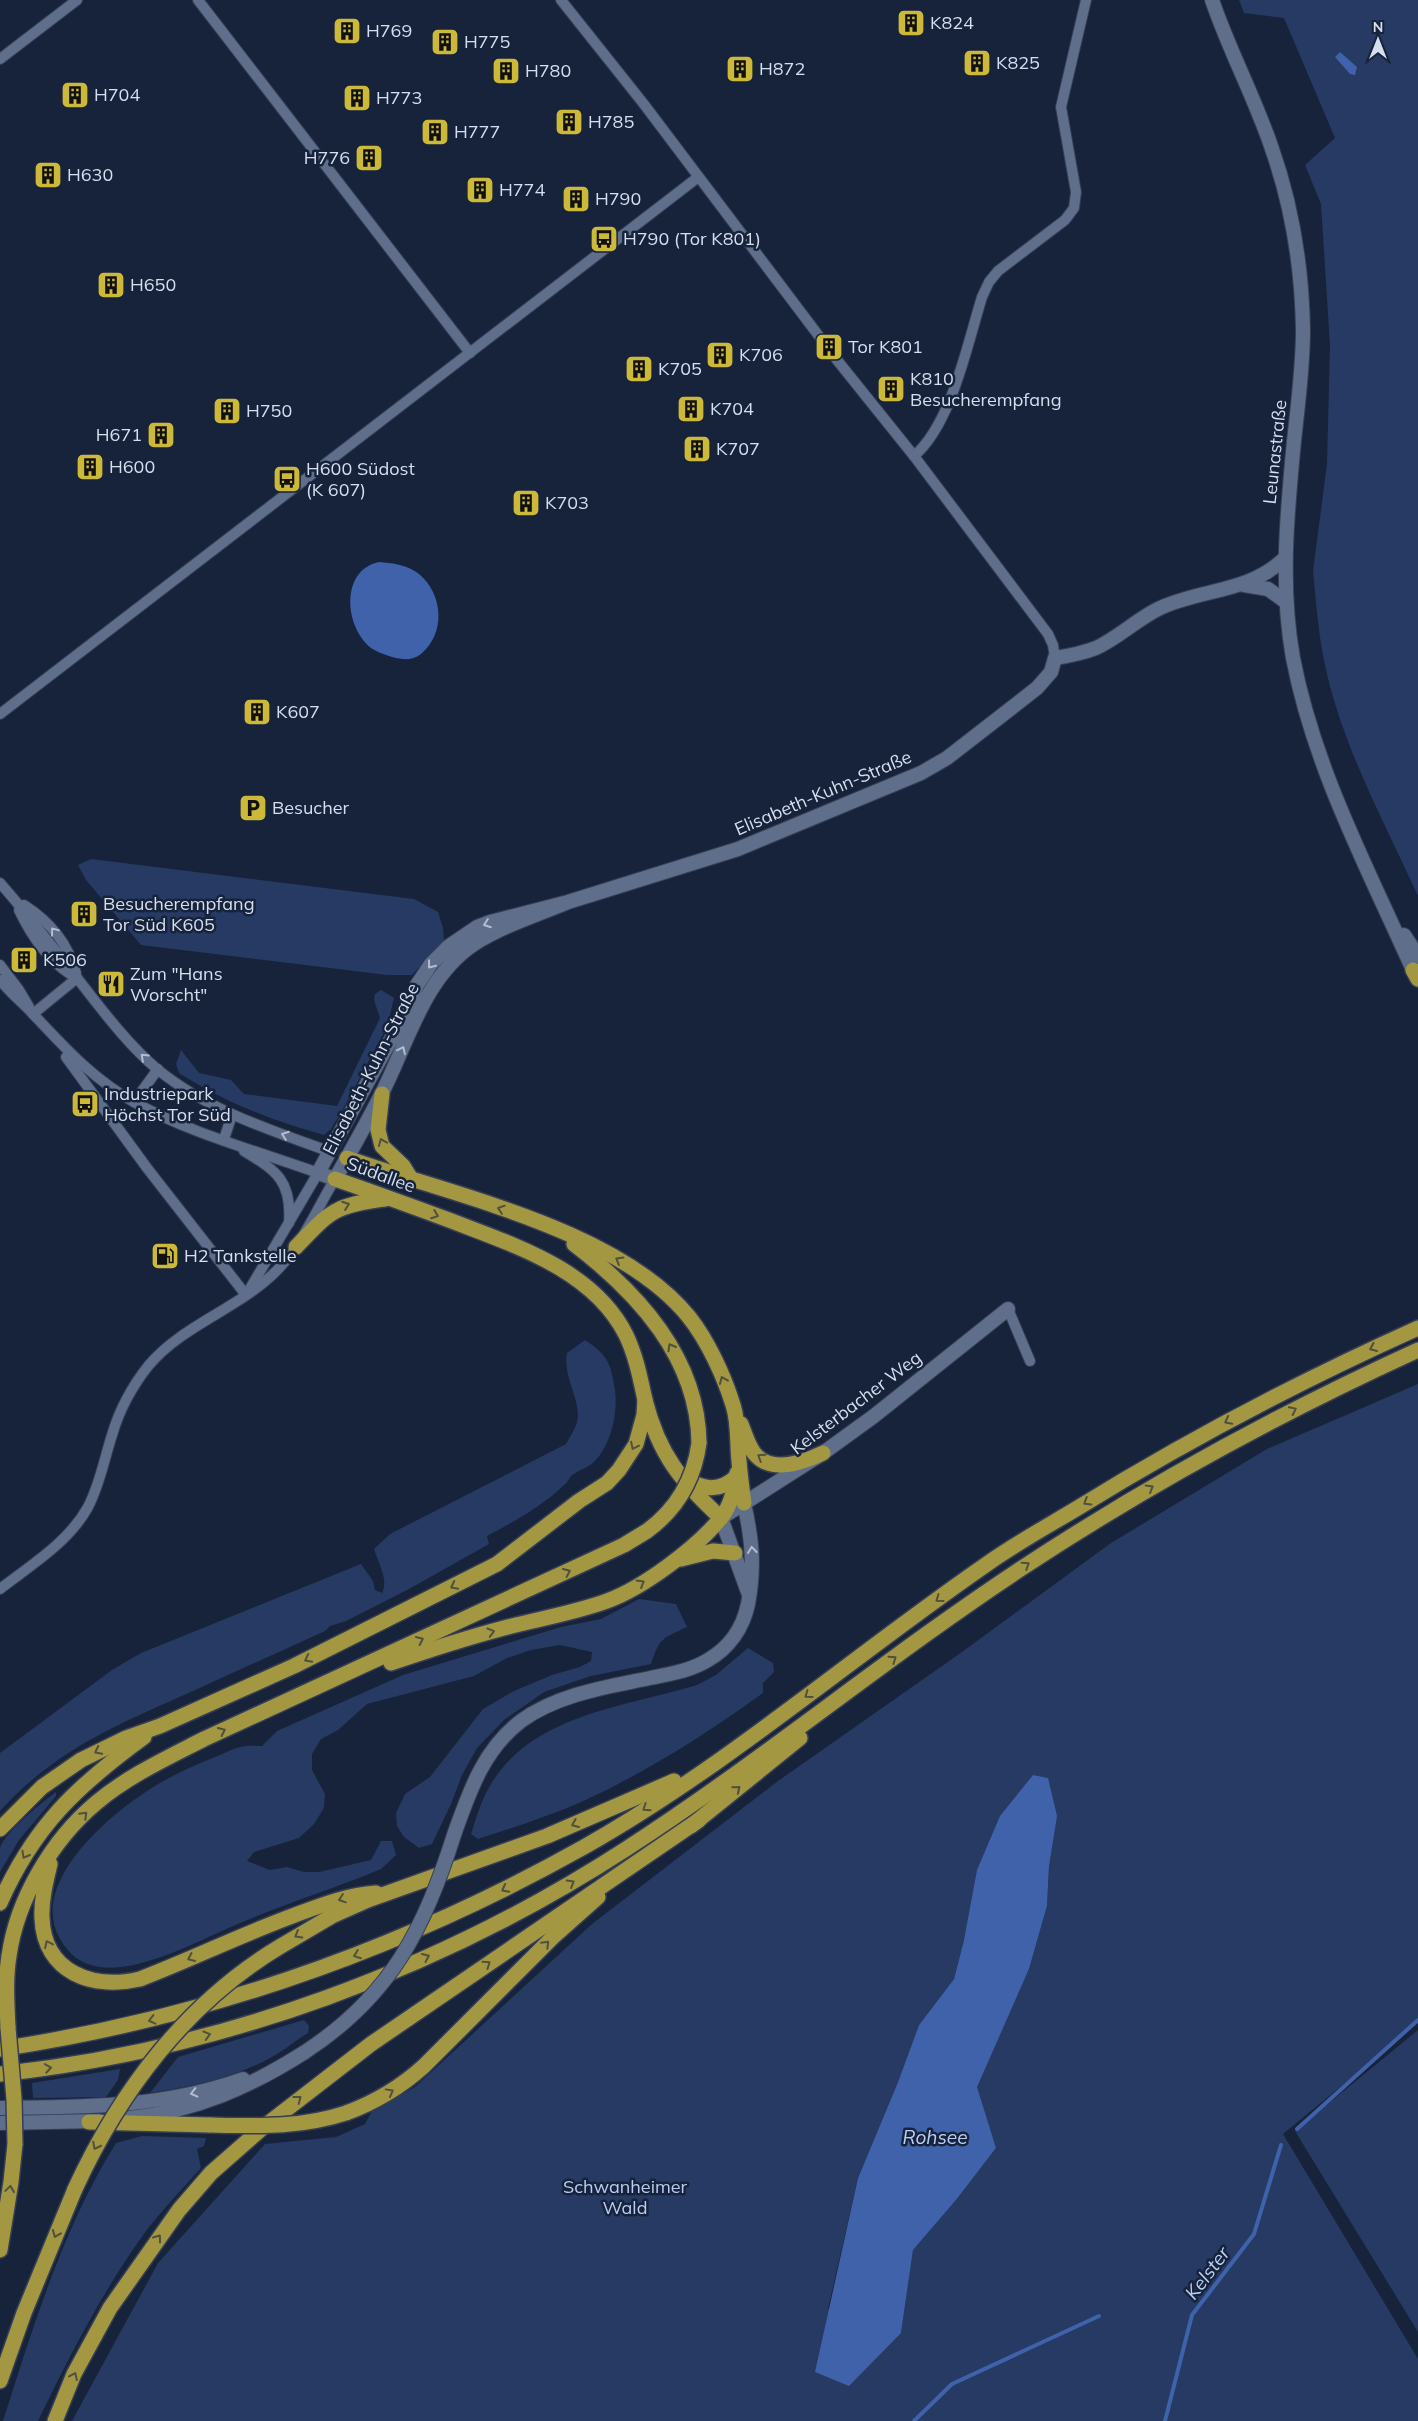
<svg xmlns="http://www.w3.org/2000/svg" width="1418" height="2421" viewBox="0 0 1418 2421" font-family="Mulish,sans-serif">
  <rect width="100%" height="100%" fill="#17233b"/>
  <g fill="#263a64" fill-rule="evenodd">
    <path d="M1239 0H1418V896C1384 821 1340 742 1324 660 1318 631 1316 600 1313 571L1327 464 1330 345 1321 204 1305 165 1335 138 1284 18 1244 13Z"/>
    <path d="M91 859 414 899 438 912 443 928 444 941 412 975H387L141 945 86 880 78 865Z"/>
    <path d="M381 990 394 998 387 1027 343 1109 331 1129 324 1135C273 1121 224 1102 179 1073L176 1064 181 1050 199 1073 231 1080 244 1094 337 1106 380 1018 374 1000 375 994Z"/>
    <path d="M585 1340C608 1355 611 1364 615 1390 618 1413 611 1445 594 1462 588 1468 578 1470 571 1476 569 1479 567 1483 564 1485 543 1506 513 1522 487 1536L489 1544 409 1589 346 1621 330 1626 325 1631C281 1651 237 1671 193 1691 119 1724 56 1749 0 1811V1753L112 1670 141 1653 361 1564 373 1581 375 1590 382 1593C389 1580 378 1562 374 1549L390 1534 566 1444C571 1435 578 1425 578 1415 577 1393 563 1375 567 1353Z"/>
    <path d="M1418 1384V2023L1283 2134 1418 2359V2421H72L158 2263 265 2144 336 2137 365 2124 372 2111 415 2087 592 1924 778 1781 962 1652 1111 1543 1267 1449ZM1049 1866 1047 1906 1029 1969 976 2087 996 2148 956 2200 913 2250 901 2333 828 2309 858 2178 898 2082 919 2025 954 1979 964 1940Z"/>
    <path d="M639 1599 676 1604 687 1627C662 1639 660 1637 651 1664L591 1676 544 1692 504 1720 477 1748 462 1775 451 1804 432 1844 419 1848 404 1837 397 1826 396 1813 405 1794 430 1777 483 1709 514 1691 552 1675 580 1667 591 1661 592 1652 560 1645 531 1650 507 1658 474 1676 367 1704 338 1730 321 1739 312 1754V1770L325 1794 324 1808 314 1824 299 1838 254 1852 247 1861 270 1870 287 1867 304 1872H319L371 1860 381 1841H392L396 1855 381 1869C338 1887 293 1901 250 1919 208 1935 145 1973 100 1967 81 1965 68 1954 59 1937 30 1883 107 1817 147 1791 168 1777 193 1766 215 1757 223 1754 232 1749 240 1747 247 1745 255 1746 262 1746L277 1731 403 1675 561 1627 601 1619Z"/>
    <path d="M748 1648 773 1663 774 1672 763 1683V1693C705 1735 645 1773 579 1803 546 1817 512 1828 478 1839L471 1834C475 1821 479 1808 485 1795 524 1715 621 1708 697 1685L716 1675Z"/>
    <path d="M56 1792V1796L19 1840 0 1872C0 1865 0 1855 0 1848 4 1833 43 1801 56 1792Z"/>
    <path d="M304 2020 309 2026 308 2033C296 2040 285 2050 272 2057 234 2078 192 2086 150 2093L178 2057Z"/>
    <path d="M1418 2030V2332L1295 2131Z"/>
    <path d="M120 2069 118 2080 106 2097 33 2098 32 2083Z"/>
    <path d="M142 2136 206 2138 204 2146 197 2149 201 2168C183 2188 163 2209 146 2231 103 2290 70 2355 38 2421H3C33 2327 63 2228 116 2143Z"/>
  </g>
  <g fill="#3f62aa">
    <path d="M1340 52 1357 67 1355 75 1350 74 1335 57Z"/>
    <path d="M379 562C392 563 408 565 419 574 443 594 446 633 421 654 413 660 405 660 396 658 388 656 377 652 371 648 344 627 340 570 379 562Z"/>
    <path d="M1033 1775 1048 1778 1057 1816 1049 1866 1047 1906 1029 1969 977 2087 996 2148 956 2200 913 2250 901 2333 849 2386 815 2372 858 2178 898 2082 919 2025 954 1979 964 1940 977 1870 1000 1816Z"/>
  </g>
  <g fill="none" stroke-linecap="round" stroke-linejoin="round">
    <g stroke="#3f62aa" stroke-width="4">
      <path d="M1297 2129 1418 2020"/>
      <path d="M914 2421 952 2384 1099 2316"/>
      <path d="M1165 2421 1192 2315 1254 2234 1281 2145"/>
    </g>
    <defs>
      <g id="street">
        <path d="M198 0 470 353"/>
        <path d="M561 0 643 103 837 360 914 456 1048 634 1053 645 1055 658"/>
        <path d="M0 59 77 0"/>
        <path d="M914 456C952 423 967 345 982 297L989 282 998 271 1065 220 1074 208 1076 192 1061 107 1086 0"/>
        <path d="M0 714 697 178"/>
        <path d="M0 883C31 918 59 955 88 992 109 1019 131 1047 157 1069 207 1110 270 1130 331 1152"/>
        <path d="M24 905C49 921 68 943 76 973"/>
        <path d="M19 910C31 935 47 959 70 974"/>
        <path d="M0 965 19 990 29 1007"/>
        <path d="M0 980C10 993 23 1003 34 1015 65 1048 94 1080 134 1102 187 1132 260 1152 318 1173L248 1292"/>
        <path d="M33 1014 77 978"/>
        <path d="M66 1057 147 1168 246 1295"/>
        <path d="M134 1102 158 1069"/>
        <path d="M224 1139 232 1115"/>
        <path d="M244 1151C277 1171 292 1181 289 1223"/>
        <path d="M1008 1309 1030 1361"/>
        <path d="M0 1589C31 1565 69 1542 88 1507 100 1484 104 1460 112 1435 119 1411 133 1385 149 1365 181 1327 234 1310 271 1276 300 1250 315 1212 335 1179"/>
      </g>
      <g id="secondary">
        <path d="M1212 0C1229 50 1254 96 1271 146 1292 205 1302 268 1303 330 1303 367 1298 404 1294 441 1287 514 1280 586 1293 658 1314 768 1368 869 1413 970"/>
        <path d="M1244 585 1268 589 1286 602"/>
        <path d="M568 902C537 915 502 926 474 944 423 978 408 1043 381 1095 367 1123 351 1151 335 1179L318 1173 407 1010 417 985 431 964 449 946 477 927 490 922 568 902 738 849 921 773 947 758 1037 688 1051 672 1055 658C1068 656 1083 653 1096 648 1118 638 1136 620 1158 609 1201 588 1248 594 1285 558"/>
        <path d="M1404 935 1418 956"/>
        <path d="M748 1592 721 1518 823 1453 874 1416 1008 1309"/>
        <path d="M455 1832C470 1790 484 1749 521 1721 558 1694 607 1687 650 1678 669 1674 690 1671 708 1660 729 1648 743 1628 748 1604 755 1567 752 1539 744 1503"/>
        <path d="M0 2108C85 2107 161 2108 243 2079"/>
        <path d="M130 2118C196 2111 250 2087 305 2052"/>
        <path d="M0 2123 99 2121"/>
      </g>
      <g id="highway">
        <path d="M1413 970 1418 979"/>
        <path d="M382 1094 378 1130 382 1146 403 1166 411 1179"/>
        <path d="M347 1158C451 1195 618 1229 689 1317 708 1341 724 1376 733 1405 739 1423 737 1443 739 1461 740 1475 742 1489 744 1503"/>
        <path d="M335 1179C373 1192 411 1206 449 1220 513 1245 593 1269 626 1335 636 1356 640 1377 645 1400 659 1455 681 1481 721 1518"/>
        <path d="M574 1244C638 1293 698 1358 699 1443"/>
        <path d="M296 1247C330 1211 335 1205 385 1199"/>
        <path d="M741 1424C745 1434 748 1445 754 1453 771 1475 804 1462 823 1453"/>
        <path d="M685 1478C703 1490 720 1492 736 1477"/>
        <path d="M681 1559 713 1551 735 1553"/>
        <path d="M391 1663C429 1650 466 1638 504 1628 538 1619 574 1613 607 1601 643 1588 696 1548 720 1519 730 1508 735 1487 737 1473"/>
        <path d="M691 1826 800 1738"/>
        <path d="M0 1829 42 1787 81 1760 126 1738 160 1726 294 1666 497 1564 579 1501 607 1483 619 1470 636 1444 644 1415 645 1399"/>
        <path d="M50 1864C46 1881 41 1900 42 1918 44 1973 93 1990 140 1979 192 1959 243 1934 295 1915 322 1905 347 1895 376 1893"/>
        <path d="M0 1903C34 1826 77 1786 144 1737"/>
        <path d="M281 1946 332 1916 368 1900 547 1836 674 1781"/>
        <path d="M8 2028C7 2004 5 1980 9 1956 17 1899 52 1840 96 1803 128 1776 167 1758 204 1739L624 1545 647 1531"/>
        <path d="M0 2049C206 2018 402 1949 584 1847 727 1766 852 1657 987 1564 1015 1544 1046 1527 1076 1509 1186 1441 1300 1381 1418 1328"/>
        <path d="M0 2074C222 2050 439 1970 626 1849 762 1761 887 1657 1022 1568 1148 1485 1280 1413 1418 1350"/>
        <path d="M346 2113C376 2102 401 2087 424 2066L553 1937 598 1897"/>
        <path d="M89 2122 210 2125"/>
        <path d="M0 2250 11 2182 15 2144"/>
        <path d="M0 2381 24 2313 75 2189"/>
        <path d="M55 2421 74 2374 110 2308 179 2210 211 2173 261 2129 371 2044 699 1820"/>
      </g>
    </defs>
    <use href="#street" stroke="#363e53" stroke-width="12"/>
    <use href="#secondary" stroke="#363e53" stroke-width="16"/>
    <use href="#highway" stroke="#363e53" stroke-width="18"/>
    <use href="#street" stroke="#5e6e8b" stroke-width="10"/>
    <use href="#secondary" stroke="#5e6e8b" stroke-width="14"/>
    <use href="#highway" stroke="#a49742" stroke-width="15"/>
    <defs>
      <path id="secondary-bridge" d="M305 2052C392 1995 424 1929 455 1832"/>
      <g id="highway-bridge">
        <path d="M647 1531C677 1509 694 1480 699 1443"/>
        <path d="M8 2028 14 2099 15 2144"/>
        <path d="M210 2125C257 2126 301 2128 346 2113"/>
        <path d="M75 2189C120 2091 187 2002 281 1946"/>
      </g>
    </defs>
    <use href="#secondary-bridge" stroke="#363e53" stroke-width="16" stroke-linecap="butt"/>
    <use href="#highway-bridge" stroke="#363e53" stroke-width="18" stroke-linecap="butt"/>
    <use href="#secondary-bridge" stroke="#5e6e8b" stroke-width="14"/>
    <use href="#highway-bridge" stroke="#a49742" stroke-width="15"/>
  </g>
  <defs><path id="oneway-chevron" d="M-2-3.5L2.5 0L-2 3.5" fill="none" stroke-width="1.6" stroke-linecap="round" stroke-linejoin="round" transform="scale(1.25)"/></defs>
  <g stroke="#b2bdd2">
    <use href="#oneway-chevron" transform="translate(487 924) rotate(160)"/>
    <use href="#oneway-chevron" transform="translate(54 931) rotate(-127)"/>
    <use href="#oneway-chevron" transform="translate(431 965) rotate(128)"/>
    <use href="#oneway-chevron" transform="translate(402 1050) rotate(-65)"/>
    <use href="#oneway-chevron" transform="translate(144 1057) rotate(-137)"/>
    <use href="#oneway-chevron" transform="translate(285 1135) rotate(-160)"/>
    <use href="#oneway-chevron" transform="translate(752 1550) rotate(-97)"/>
    <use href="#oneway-chevron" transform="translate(194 2093) rotate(166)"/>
  </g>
  <g stroke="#4f513e">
    <use href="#oneway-chevron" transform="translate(382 1142) rotate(-112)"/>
    <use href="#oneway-chevron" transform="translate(346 1205) rotate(-20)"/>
    <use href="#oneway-chevron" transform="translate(501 1209) rotate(-161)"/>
    <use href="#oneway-chevron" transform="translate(435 1215) rotate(21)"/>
    <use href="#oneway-chevron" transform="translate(619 1260) rotate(-149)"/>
    <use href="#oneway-chevron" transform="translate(671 1347) rotate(-120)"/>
    <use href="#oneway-chevron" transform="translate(1373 1348) rotate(156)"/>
    <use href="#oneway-chevron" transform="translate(723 1380) rotate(-113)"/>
    <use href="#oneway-chevron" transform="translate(1293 1410) rotate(-26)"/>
    <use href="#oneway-chevron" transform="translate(1228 1421) rotate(152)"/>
    <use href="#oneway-chevron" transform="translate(634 1446) rotate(116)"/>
    <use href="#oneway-chevron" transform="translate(761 1457) rotate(-147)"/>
    <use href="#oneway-chevron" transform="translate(1150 1488) rotate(-30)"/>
    <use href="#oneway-chevron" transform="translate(1087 1502) rotate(148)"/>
    <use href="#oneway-chevron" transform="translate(1026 1565) rotate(-33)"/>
    <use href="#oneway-chevron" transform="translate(567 1572) rotate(-25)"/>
    <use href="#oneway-chevron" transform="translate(641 1583) rotate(-31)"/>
    <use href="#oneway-chevron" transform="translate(454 1586) rotate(153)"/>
    <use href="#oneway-chevron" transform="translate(939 1599) rotate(144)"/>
    <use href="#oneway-chevron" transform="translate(491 1632) rotate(-16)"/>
    <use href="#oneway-chevron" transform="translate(420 1640) rotate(-25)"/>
    <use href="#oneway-chevron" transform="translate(308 1659) rotate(153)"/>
    <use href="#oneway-chevron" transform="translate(893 1659) rotate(-35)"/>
    <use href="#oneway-chevron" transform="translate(808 1695) rotate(144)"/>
    <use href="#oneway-chevron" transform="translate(222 1731) rotate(-25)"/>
    <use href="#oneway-chevron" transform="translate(98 1751) rotate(153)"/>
    <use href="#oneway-chevron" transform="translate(737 1789) rotate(-39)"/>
    <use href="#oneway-chevron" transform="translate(646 1808) rotate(146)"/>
    <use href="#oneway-chevron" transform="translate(84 1815) rotate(-45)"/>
    <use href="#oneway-chevron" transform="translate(575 1824) rotate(157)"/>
    <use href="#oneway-chevron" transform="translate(25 1855) rotate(120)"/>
    <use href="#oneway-chevron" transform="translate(571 1883) rotate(-31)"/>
    <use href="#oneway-chevron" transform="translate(505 1889) rotate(152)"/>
    <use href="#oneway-chevron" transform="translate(342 1899) rotate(161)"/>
    <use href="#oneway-chevron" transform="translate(298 1935) rotate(150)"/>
    <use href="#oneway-chevron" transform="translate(48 1944) rotate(-115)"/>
    <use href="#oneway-chevron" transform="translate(546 1944) rotate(-45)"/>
    <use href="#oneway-chevron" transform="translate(357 1955) rotate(159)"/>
    <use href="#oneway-chevron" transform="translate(426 1957) rotate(-24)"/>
    <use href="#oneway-chevron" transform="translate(191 1958) rotate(156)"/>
    <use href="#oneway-chevron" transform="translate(487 1964) rotate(-35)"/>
    <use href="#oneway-chevron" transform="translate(152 2020) rotate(166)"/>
    <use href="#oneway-chevron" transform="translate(207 2035) rotate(-16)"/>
    <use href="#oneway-chevron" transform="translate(48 2068) rotate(-9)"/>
    <use href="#oneway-chevron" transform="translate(390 2092) rotate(-29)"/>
    <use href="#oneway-chevron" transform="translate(298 2099) rotate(-38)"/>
    <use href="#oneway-chevron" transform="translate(96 2146) rotate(117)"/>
    <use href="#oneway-chevron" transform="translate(10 2189) rotate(-82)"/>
    <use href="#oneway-chevron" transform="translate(56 2234) rotate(113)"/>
    <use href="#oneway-chevron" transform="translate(158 2238) rotate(-54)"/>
    <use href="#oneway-chevron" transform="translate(74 2376) rotate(-65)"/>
  </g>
  <defs>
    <symbol id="building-square" viewBox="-11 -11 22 22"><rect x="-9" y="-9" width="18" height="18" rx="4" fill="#ccb939" stroke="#17233b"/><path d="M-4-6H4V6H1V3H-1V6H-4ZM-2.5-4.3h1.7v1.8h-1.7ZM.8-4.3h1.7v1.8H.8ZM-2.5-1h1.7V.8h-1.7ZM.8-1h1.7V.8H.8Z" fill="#111"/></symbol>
    <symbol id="bus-square" viewBox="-11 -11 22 22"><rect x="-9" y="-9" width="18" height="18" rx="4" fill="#ccb939" stroke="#17233b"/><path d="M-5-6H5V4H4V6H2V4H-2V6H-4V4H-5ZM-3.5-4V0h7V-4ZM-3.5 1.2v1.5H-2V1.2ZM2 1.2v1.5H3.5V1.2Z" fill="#111"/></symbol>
    <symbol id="parking-square" viewBox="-11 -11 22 22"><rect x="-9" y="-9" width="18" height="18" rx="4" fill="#ccb939" stroke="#17233b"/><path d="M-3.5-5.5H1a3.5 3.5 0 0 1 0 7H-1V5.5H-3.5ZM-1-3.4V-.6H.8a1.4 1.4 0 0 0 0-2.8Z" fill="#111"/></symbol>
    <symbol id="restaurant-square" viewBox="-11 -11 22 22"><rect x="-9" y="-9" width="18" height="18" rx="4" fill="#ccb939" stroke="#17233b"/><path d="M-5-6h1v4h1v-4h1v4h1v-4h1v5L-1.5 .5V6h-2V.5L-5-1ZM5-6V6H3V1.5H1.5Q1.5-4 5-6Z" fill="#111"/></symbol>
    <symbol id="fuel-square" viewBox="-11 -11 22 22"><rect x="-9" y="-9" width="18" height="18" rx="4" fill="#ccb939" stroke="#17233b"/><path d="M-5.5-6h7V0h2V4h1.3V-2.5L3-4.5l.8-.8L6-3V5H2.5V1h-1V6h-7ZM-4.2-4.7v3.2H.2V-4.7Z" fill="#111"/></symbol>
  </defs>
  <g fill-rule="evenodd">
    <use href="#building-square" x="895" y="7" width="32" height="32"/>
    <use href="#building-square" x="331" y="15" width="32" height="32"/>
    <use href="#building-square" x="429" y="26" width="32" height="32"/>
    <use href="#building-square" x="961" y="47" width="32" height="32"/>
    <use href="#building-square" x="724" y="53" width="32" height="32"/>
    <use href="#building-square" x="490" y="55" width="32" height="32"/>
    <use href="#building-square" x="59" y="79" width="32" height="32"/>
    <use href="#building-square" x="341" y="82" width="32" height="32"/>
    <use href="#building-square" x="553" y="106" width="32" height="32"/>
    <use href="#building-square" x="419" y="116" width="32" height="32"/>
    <use href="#building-square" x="353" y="142" width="32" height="32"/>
    <use href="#building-square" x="32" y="159" width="32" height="32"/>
    <use href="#building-square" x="464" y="174" width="32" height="32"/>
    <use href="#building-square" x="560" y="183" width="32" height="32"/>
    <use href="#bus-square" x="588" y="223" width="32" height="32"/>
    <use href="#building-square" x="95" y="269" width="32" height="32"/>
    <use href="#building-square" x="813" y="331" width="32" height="32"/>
    <use href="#building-square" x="704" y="339" width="32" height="32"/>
    <use href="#building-square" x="623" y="353" width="32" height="32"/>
    <use href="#building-square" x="875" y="373" width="32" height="32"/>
    <use href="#building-square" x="675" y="393" width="32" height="32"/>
    <use href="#building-square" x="211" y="395" width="32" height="32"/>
    <use href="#building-square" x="145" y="419" width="32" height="32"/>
    <use href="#building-square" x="681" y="433" width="32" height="32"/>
    <use href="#building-square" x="74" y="451" width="32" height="32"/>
    <use href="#bus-square" x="271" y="463" width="32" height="32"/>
    <use href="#building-square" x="510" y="487" width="32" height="32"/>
    <use href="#building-square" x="241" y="696" width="32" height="32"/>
    <use href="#parking-square" x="237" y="792" width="32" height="32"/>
    <use href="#building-square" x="68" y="898" width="32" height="32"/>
    <use href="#building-square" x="8" y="944" width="32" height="32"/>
    <use href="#restaurant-square" x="95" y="968" width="32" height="32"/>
    <use href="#bus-square" x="69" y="1088" width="32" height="32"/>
    <use href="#fuel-square" x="149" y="1240" width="32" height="32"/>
  </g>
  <g text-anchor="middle" stroke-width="5" stroke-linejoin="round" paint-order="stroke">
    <g font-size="18" fill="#d6dff0" stroke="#17233b" text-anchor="start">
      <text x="930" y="29">K824</text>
      <text x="366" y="37">H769</text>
      <text x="464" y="48">H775</text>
      <text x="996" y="69">K825</text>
      <text x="759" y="75">H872</text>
      <text x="525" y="77">H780</text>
      <text x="94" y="101">H704</text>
      <text x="376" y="104">H773</text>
      <text x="588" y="128">H785</text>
      <text x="454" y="138">H777</text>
      <text x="350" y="164" text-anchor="end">H776</text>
      <text x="67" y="181">H630</text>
      <text x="499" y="196">H774</text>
      <text x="595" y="205">H790</text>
      <text x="623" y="245">H790 (Tor K801)</text>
      <text x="130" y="291">H650</text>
      <text x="848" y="353">Tor K801</text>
      <text x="739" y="361">K706</text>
      <text x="658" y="375">K705</text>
      <text x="910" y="385">K810<tspan x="910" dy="21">Besucherempfang</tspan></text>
      <text x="710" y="415">K704</text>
      <text x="246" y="417">H750</text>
      <text x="142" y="441" text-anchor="end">H671</text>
      <text x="716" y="455">K707</text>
      <text x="109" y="473">H600</text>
      <text x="306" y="475">H600 Südost<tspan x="306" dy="21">(K 607)</tspan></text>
      <text x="545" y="509">K703</text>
      <text x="276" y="718">K607</text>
      <text x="272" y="814">Besucher</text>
      <text x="103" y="910">Besucherempfang<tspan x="103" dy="21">Tor Süd K605</tspan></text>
      <text x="43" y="966">K506</text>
      <text x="130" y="980">Zum "Hans<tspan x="130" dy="21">Worscht"</tspan></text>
      <text x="104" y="1100">Industriepark<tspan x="104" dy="21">Höchst Tor Süd</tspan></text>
      <text x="184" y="1262">H2 Tankstelle</text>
    </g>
    <g font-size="18" fill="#d6dff0" stroke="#17233b">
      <text transform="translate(1275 452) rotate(-84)" y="6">Leunastraße</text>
      <text transform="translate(823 793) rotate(-23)" y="6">Elisabeth-Kuhn-Straße</text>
      <text transform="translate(371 1069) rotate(-63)" y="6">Elisabeth-Kuhn-Straße</text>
      <text transform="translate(381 1175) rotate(20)" y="6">Südallee</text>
      <text transform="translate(856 1403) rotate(-37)" y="6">Kelsterbacher Weg</text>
    </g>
    <g font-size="18" fill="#b9cef6" stroke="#17233b">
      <text x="625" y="2193">Schwanheimer<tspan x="625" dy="21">Wald</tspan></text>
    </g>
    <g font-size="19" font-style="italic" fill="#bbd0f8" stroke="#17233b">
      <text x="935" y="2144">Rohsee</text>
      <text transform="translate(1207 2273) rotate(-53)" y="7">Kelster</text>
    </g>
  </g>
  <g transform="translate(1378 40)" stroke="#17233b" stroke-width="4" paint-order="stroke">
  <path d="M0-4L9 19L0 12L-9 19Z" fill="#d6dff0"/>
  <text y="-8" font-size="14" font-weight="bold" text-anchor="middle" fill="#d6dff0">N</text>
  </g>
</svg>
